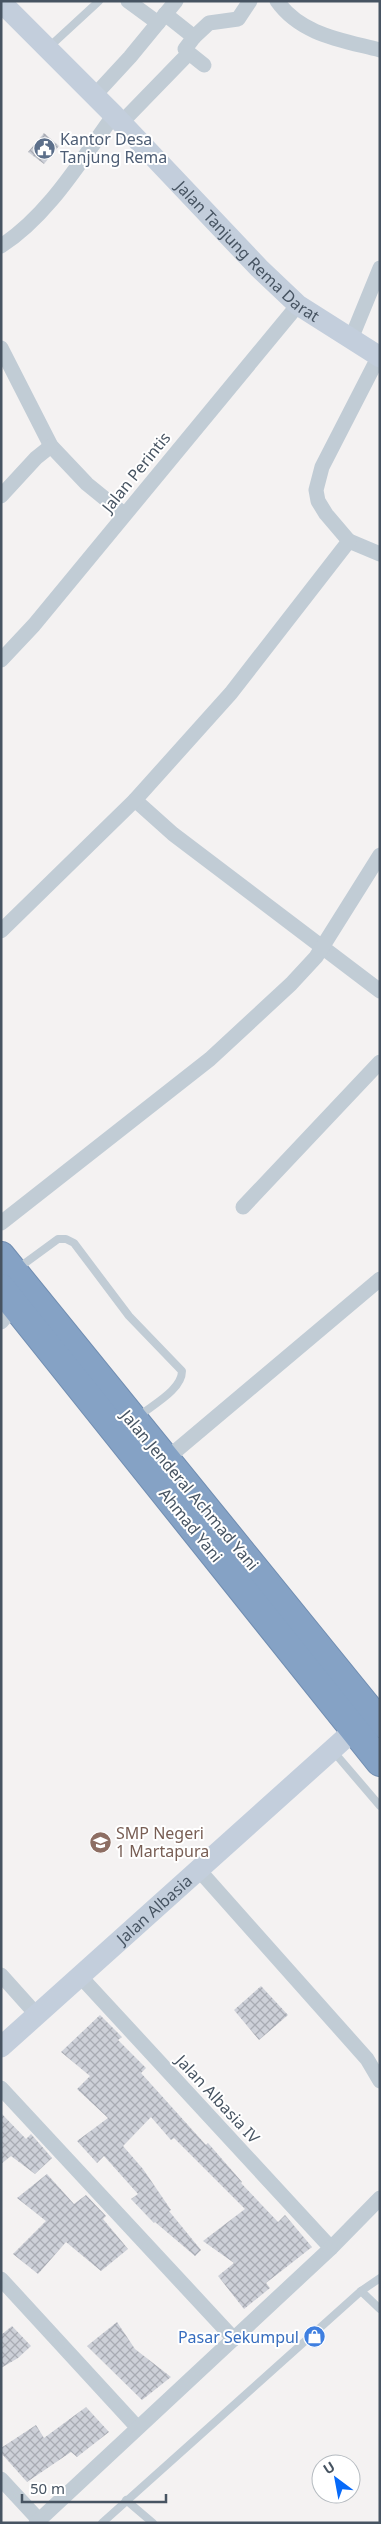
<svg xmlns="http://www.w3.org/2000/svg" width="381" height="2524" viewBox="0 0 381 2524" font-family="'Noto Sans',sans-serif">
  <defs>
    <pattern id="building-cross-hatch" width="8" height="8" patternUnits="userSpaceOnUse" patternTransform="scale(1.25)"><rect width="8" height="8" fill="#cdd0d8"/><path d="M0 0l8 8M0 8l8-8" fill="none" stroke="#a8abb3"/></pattern>
  </defs>
  <rect width="100%" height="100%" fill="#f4f2f2"/>
  <g fill="url(#building-cross-hatch)">
    <path d="M44 133 59 146 44 164 28 152Z"/>
    <path d="M261 1986 288 2015 259 2040 234 2010Z"/>
    <path d="M100 2015 122 2037 118 2040 146 2068 141 2073 206 2145 208 2143 242 2182 241 2183 278 2222 285 2215 312 2247 266 2283 270 2288 244 2309 218 2276 234 2263 203 2241 245 2209 174 2138 171 2140 151 2117 123 2146 143 2169 171 2210 169 2211 201 2250 195 2256 155 2222 154 2223 131 2199 138 2194 104 2156 97 2163 77 2141 108 2118 77 2089 90 2076 61 2052Z"/>
    <path d="M1 2113 26 2139 31 2134 52 2158 35 2174 11 2156 1 2164Z"/>
    <path d="M47 2174 74 2204 86 2195 106 2216 103 2219 128 2249 101 2271 66 2242 38 2274 13 2254 46 2221 17 2198Z"/>
    <path d="M117 2322 135 2349 171 2377 142 2400 87 2346Z"/>
    <path d="M12 2326 31 2346 18 2358 1 2368V2335Z"/>
    <path d="M86 2407 109 2432 77 2457 71 2452 27 2482 1 2453V2448L36 2425 44 2438Z"/>
  </g>
  <g fill="none" stroke-linecap="round" stroke-linejoin="round">
    <defs>
      <g id="highway">
        <path d="M1 1256 380 1723"/>
        <path d="M1 1288 380 1762"/>
      </g>
    </defs>
    <use href="#highway" stroke="#708db1" stroke-width="30"/>
    <g stroke="#c1ccd5" stroke-width="8">
      <path d="M48 48 99 1"/>
      <path d="M17 1269 58 1239H66L74 1243 129 1316 182 1371C182 1390 152 1405 138 1417"/>
      <path d="M333 1751 380 1806"/>
      <path d="M361 2291 380 2309"/>
      <path d="M126 2500 153 2523"/>
      <path d="M102 2523 361 2291 380 2278"/>
    </g>
    <g stroke="#c1ccd5" stroke-width="15">
      <path d="M128 1 158 23"/>
      <path d="M277 1C301 35 342 40 380 50"/>
      <path d="M194 37 209 23 238 19 250 1"/>
      <path d="M189 53 204 65"/>
      <path d="M94 96 130 57 176 1"/>
      <path d="M122 122 189 53 185 49 194 37 165 14"/>
      <path d="M1 246C49 215 81 160 114 115"/>
      <path d="M351 339 380 268"/>
      <path d="M1 348 51 446 87 484 124 514"/>
      <path d="M1 496 36 458 51 446"/>
      <path d="M349 541 380 554"/>
      <path d="M1 660 34 625 298 305"/>
      <path d="M135 800 173 834 380 991"/>
      <path d="M1 931 135 800 231 693 349 541 326 514 318 501 316 490 322 467 379 356"/>
      <path d="M243 1207 380 1062"/>
      <path d="M1 1223 210 1059 291 984 316 957 380 855"/>
      <path d="M1 1322 16 1305"/>
      <path d="M165 1460 380 1279"/>
      <path d="M198 1869 367 2059 380 2081"/>
      <path d="M1 1975 36 2014"/>
      <path d="M79 1975 331 2248"/>
      <path d="M1 2088 234 2339"/>
      <path d="M1 2279 137 2427"/>
      <path d="M1 2479 39 2520"/>
      <path d="M36 2523 331 2248 380 2198"/>
    </g>
    <g stroke="#c3cedc" stroke-width="21">
      <path id="s1" d="M1 2 114 115 259 268 298 305 380 357"/>
      <path id="s2" d="M1 2047 353 1731"/>
    </g>
    <use href="#highway" stroke="#85a2c5" stroke-width="28"/>
  </g>
  <defs>
    <symbol id="civic-disc" viewBox="-11 -11 22 22"><circle r="9.5" fill="#5c6f8a" stroke="#fff"/><path d="M-.6-6.5H3V-4.5H.6V-3L4-1V1h2V6H-6V1h2V-1L-.6-3ZM-1.2 2.5V6h2.4V2.5Z" fill="#fff"/></symbol>
    <symbol id="school-disc" viewBox="-11 -11 22 22"><circle r="9.5" fill="#8d6e63" stroke="#fff"/><path d="M0-5L7-2L0 1L-7-2ZM-4 1L0 2.5L4 1V4Q0 6-4 4Z" fill="#fff"/></symbol>
    <symbol id="shop-disc" viewBox="-11 -11 22 22"><circle r="9.5" fill="#3f7fe0" stroke="#fff"/><path d="M-5-2.5h2.3a2.7 3.5 0 0 1 5.4 0H5L5.5 6h-11ZM-1.5-2.5h3a1.5 2.3 0 0 0-3 0Z" fill="#fff"/></symbol>
  </defs>
  <g fill-rule="evenodd">
    <use href="#civic-disc" x="32" y="136" width="25" height="25"/>
    <use href="#school-disc" x="88" y="1830" width="25" height="25"/>
    <use href="#shop-disc" x="302" y="2324" width="25" height="25"/>
  </g>
  <g text-anchor="middle" stroke-width="4" stroke-linejoin="round" paint-order="stroke">
    <g font-size="16" fill="#4e5e75" stroke="#fff" text-anchor="start">
      <text x="60" y="145">Kantor Desa<tspan x="60" dy="18">Tanjung Rema</tspan></text>
    </g>
    <g font-size="16" fill="#475462" stroke="#fff">
      <text dy="6" stroke="none"><textPath href="#s1" startOffset="351">Jalan Tanjung Rema Darat</textPath></text>
      <text transform="translate(136 472) rotate(-51)" y="6">Jalan Perintis</text>
      <text transform="translate(190 1490) rotate(50)" y="6">Jalan Jenderal Achmad Yani</text>
      <text transform="translate(191 1525) rotate(51)" y="6">Ahmad Yani</text>
      <text dy="6" stroke="none"><textPath href="#s2" startOffset="206">Jalan Albasia</textPath></text>
      <text transform="translate(218 2099) rotate(47)" y="6">Jalan Albasia IV</text>
    </g>
    <g font-size="16" fill="#785e54" stroke="#fff" text-anchor="start">
      <text x="116" y="1839">SMP Negeri<tspan x="116" dy="18">1 Martapura</tspan></text>
    </g>
    <g font-size="16" fill="#366cbe" stroke="#fff" text-anchor="end">
      <text x="299" y="2343">Pasar Sekumpul</text>
    </g>
  </g>
  <rect width="381" height="2524" fill="none" stroke="#475462" stroke-width="5"/>
  <g transform="translate(336 2479) rotate(328)"><circle r="24" fill="#ffffff" stroke="#b5bbc0"/>
  <path d="M0-4L9 19L0 12L-9 19Z" fill="#076af9"/>
  <text y="-8" font-size="14" font-weight="bold" text-anchor="middle" fill="#475462">U</text>
  </g>
  <path d="M22 2494v8h144v-8" fill="none" stroke="#475462" stroke-width="2.5"/>
  <text x="30" y="2494" font-size="15" fill="#475462" stroke="#ffffff" stroke-width="4" paint-order="stroke">50 m</text>
</svg>
